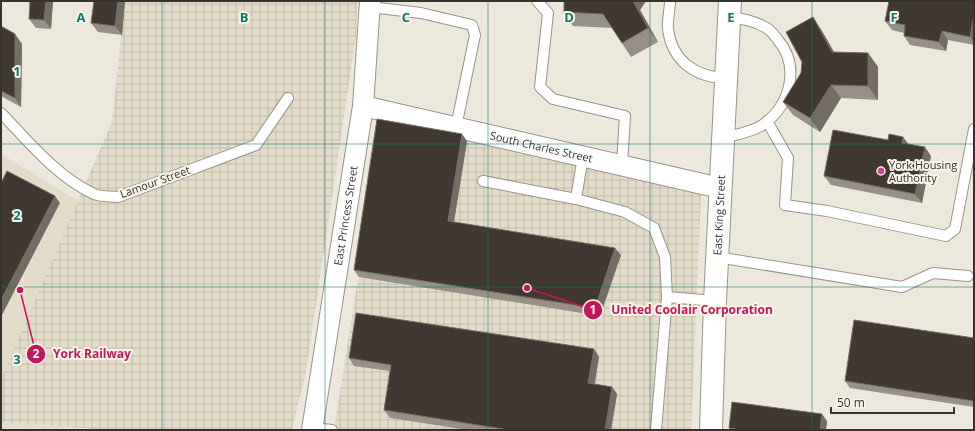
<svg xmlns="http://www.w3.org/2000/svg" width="975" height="431" viewBox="0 0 975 431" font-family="'Open Sans',sans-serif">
  <defs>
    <pattern id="industrial-grid" width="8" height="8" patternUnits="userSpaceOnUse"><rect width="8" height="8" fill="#e3dcc9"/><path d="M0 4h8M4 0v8" fill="none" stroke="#c3bdad"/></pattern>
  </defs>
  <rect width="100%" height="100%" fill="#ece8dc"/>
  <g fill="url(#industrial-grid)">
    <path d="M125 1H357L356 36 306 371 292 430H108L1 422V378L112 122Z"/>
    <path d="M382 127 467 141 701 193 691 430H334Z"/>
  </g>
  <g fill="#e3dcc9">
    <path d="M1 154 78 201 1 378Z"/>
    <path d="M1 422 108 430H1Z"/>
  </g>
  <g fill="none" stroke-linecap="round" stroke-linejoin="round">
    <defs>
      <g id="service">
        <path d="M537 1 548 13 540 87 553 99 625 116 622 165"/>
        <path d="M670 1C670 10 667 21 668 29 672 61 696 78 727 78"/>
        <path d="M370 7 421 13 472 25 475 35 456 127"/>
        <path d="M1 113C29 142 57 177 94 194 100 197 110 196 118 197L256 145 288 98"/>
        <path d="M767 121 788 158 785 205 827 211 946 236 955 229 974 129"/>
        <path d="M724 138C737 134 753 132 764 124 791 104 800 66 778 40 775 36 772 32 768 29 756 21 743 19 730 17"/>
        <path d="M583 156 576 199 625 212 654 228 665 257 667 297 656 430"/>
        <path d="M483 181 576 199"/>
        <path d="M717 257 902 287 933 273 968 276"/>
        <path d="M667 297 715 301"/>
        <path d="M313 428 332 430"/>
      </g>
      <g id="minor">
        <path id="s1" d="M363 106 720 188"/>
        <path id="s2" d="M312 430 363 106 370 1"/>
      </g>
      <g id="tertiary">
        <path id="s3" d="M711 430 715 301 730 1"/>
      </g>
    </defs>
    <use href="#service" stroke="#989489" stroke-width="12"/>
    <use href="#minor" stroke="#989489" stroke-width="22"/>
    <use href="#tertiary" stroke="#989489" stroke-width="24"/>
    <use href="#service" stroke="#fff" stroke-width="10"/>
    <use href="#minor" stroke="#fff" stroke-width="20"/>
    <use href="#tertiary" stroke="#fff" stroke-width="22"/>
  </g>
  <g fill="#969086">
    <path d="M53 1 51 29 36 28 29 19Z"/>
    <path d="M84 1H125L122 35 98 32 91 23 94 2Z"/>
    <path d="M564 1H646L640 10 658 42 631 57 612 28 573 26 564 12Z"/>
    <path d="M974 1V45L948 40 946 51 910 45 904 36V33L892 30 885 21Z"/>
    <path d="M813 17 822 31 834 52 868 53 878 67V100L841 98 820 132 793 115 783 102 801 73Z"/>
    <path d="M1 26 22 44 21 107 1 96Z"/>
    <path d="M903 137 908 144 931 156 922 203 831 185 824 176 888 140Z"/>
    <path d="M467 141 454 222 621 255 600 316 359 277 354 270Z"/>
    <path d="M974 338V407L850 388 845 381Z"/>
    <path d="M594 349 599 357 595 384 612 387 617 394 611 430H468L390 418 384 410 390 371 354 366 349 358Z"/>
    <path d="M827 421 826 430H730L729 428Z"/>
  </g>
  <g fill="#746d64">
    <path d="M46 1H53L51 29 44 20Z"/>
    <path d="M118 1H125L122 35 115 26Z"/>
    <path d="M633 1H646L640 10 658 42 648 28Z"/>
    <path d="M974 15V42L970 37Z"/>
    <path d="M813 17 822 31 842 66 832 52Z"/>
    <path d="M942 31 948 40 946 51 939 42Z"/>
    <path d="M15 34 22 44 21 107 15 98Z"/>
    <path d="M868 53 878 67V100L868 86Z"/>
    <path d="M831 85 841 98 820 132 810 118Z"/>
    <path d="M462 134 467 141 453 228 448 221Z"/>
    <path d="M903 137 910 146 902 143Z"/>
    <path d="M925 147 931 156 922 203 915 194Z"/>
    <path d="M55 196 60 203 1 317V300Z"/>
    <path d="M615 248 621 255 600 316 595 308Z"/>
    <path d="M594 349 599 357 593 391 588 383Z"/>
    <path d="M612 387 617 394 611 430H605Z"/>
    <path d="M822 414 827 421 826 430H820Z"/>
  </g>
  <g fill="#413831" stroke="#746d64">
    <path d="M30 1H46L44 20 29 19Z"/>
    <path d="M94 1H118L115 26 91 23Z"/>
    <path d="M564 1H633L648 28 622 43 603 14 564 12Z"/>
    <path d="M889 1H974V15L970 37 942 31 939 42 904 36 905 25 885 21Z"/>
    <path d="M813 17 832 52 868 53V86L831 85 810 118 783 102 801 73 802 62 786 32Z"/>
    <path d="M1 26 15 34V98L1 91Z"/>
    <path d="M377 119 462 134 448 221 615 248 595 308 354 270Z"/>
    <path d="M833 130 888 140 889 134 903 137 902 143 925 147 915 194 824 176Z"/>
    <path d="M7 171 55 196 1 300V183Z"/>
    <path d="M356 313 594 349 588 383 612 387 605 430H503V429L384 410 391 365 349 358Z"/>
    <path d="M854 320 974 338V401L845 381Z"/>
    <path d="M732 402 822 414 820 430H742L729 428Z"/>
  </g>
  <path fill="none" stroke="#0f766e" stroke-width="1" stroke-opacity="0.55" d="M162 1V430M325 1V430M488 1V430M650 1V430M812 1V430M1 144H974M1 287H974"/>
  <circle fill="#c1479a" stroke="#f9f5e9" stroke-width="1.5" cx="881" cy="171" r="4"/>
  <g text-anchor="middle" stroke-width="4" stroke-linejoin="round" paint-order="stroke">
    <g font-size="11" fill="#34332e" stroke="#f9f5e9">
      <text dy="4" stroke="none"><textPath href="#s1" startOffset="183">South Charles Street</textPath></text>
      <text transform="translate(155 182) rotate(-20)" y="4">Lamour Street</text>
      <text dy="4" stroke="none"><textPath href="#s3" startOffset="215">East King Street</textPath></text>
      <text dy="4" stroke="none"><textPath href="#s2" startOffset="217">East Princess Street</textPath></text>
    </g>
    <g font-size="11" fill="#34332e" stroke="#f9f5e9" text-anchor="start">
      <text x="889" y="169">York Housing<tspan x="889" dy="13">Authority</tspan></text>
    </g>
  </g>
  <g font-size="13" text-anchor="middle" font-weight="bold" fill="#0f766e" stroke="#f9f5e9" stroke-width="4" stroke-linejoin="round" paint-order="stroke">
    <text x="81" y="22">A</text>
    <text x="244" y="22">B</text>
    <text x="406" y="22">C</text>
    <text x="569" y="22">D</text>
    <text x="731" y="22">E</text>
    <text x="894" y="22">F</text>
    <text x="17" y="76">1</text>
    <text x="17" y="220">2</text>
    <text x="17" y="364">3</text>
  </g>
  <path fill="none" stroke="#c2185b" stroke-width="1.5" d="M527 288L593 310M20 290L36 354"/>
  <g fill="#c2185b" stroke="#f9f5e9" stroke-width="1.5">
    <circle cx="527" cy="288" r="4"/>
    <circle cx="20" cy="290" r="4"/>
    <circle cx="593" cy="310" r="10"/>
    <circle cx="36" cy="354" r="10"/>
  </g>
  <g font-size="12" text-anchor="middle" font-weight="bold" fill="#fff">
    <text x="593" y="314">1</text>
    <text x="36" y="358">2</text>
  </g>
  <g font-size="12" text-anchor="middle" font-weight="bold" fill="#c2185b" stroke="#f9f5e9" stroke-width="4" stroke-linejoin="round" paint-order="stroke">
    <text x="692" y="314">United Coolair Corporation</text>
    <text x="92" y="358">York Railway</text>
  </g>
  <rect width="975" height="431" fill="none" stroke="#34332e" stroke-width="4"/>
  <path d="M831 407v6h123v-6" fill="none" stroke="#34332e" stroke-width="2"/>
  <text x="837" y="407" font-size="12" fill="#34332e" stroke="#f9f5e9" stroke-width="3" paint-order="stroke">50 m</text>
</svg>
